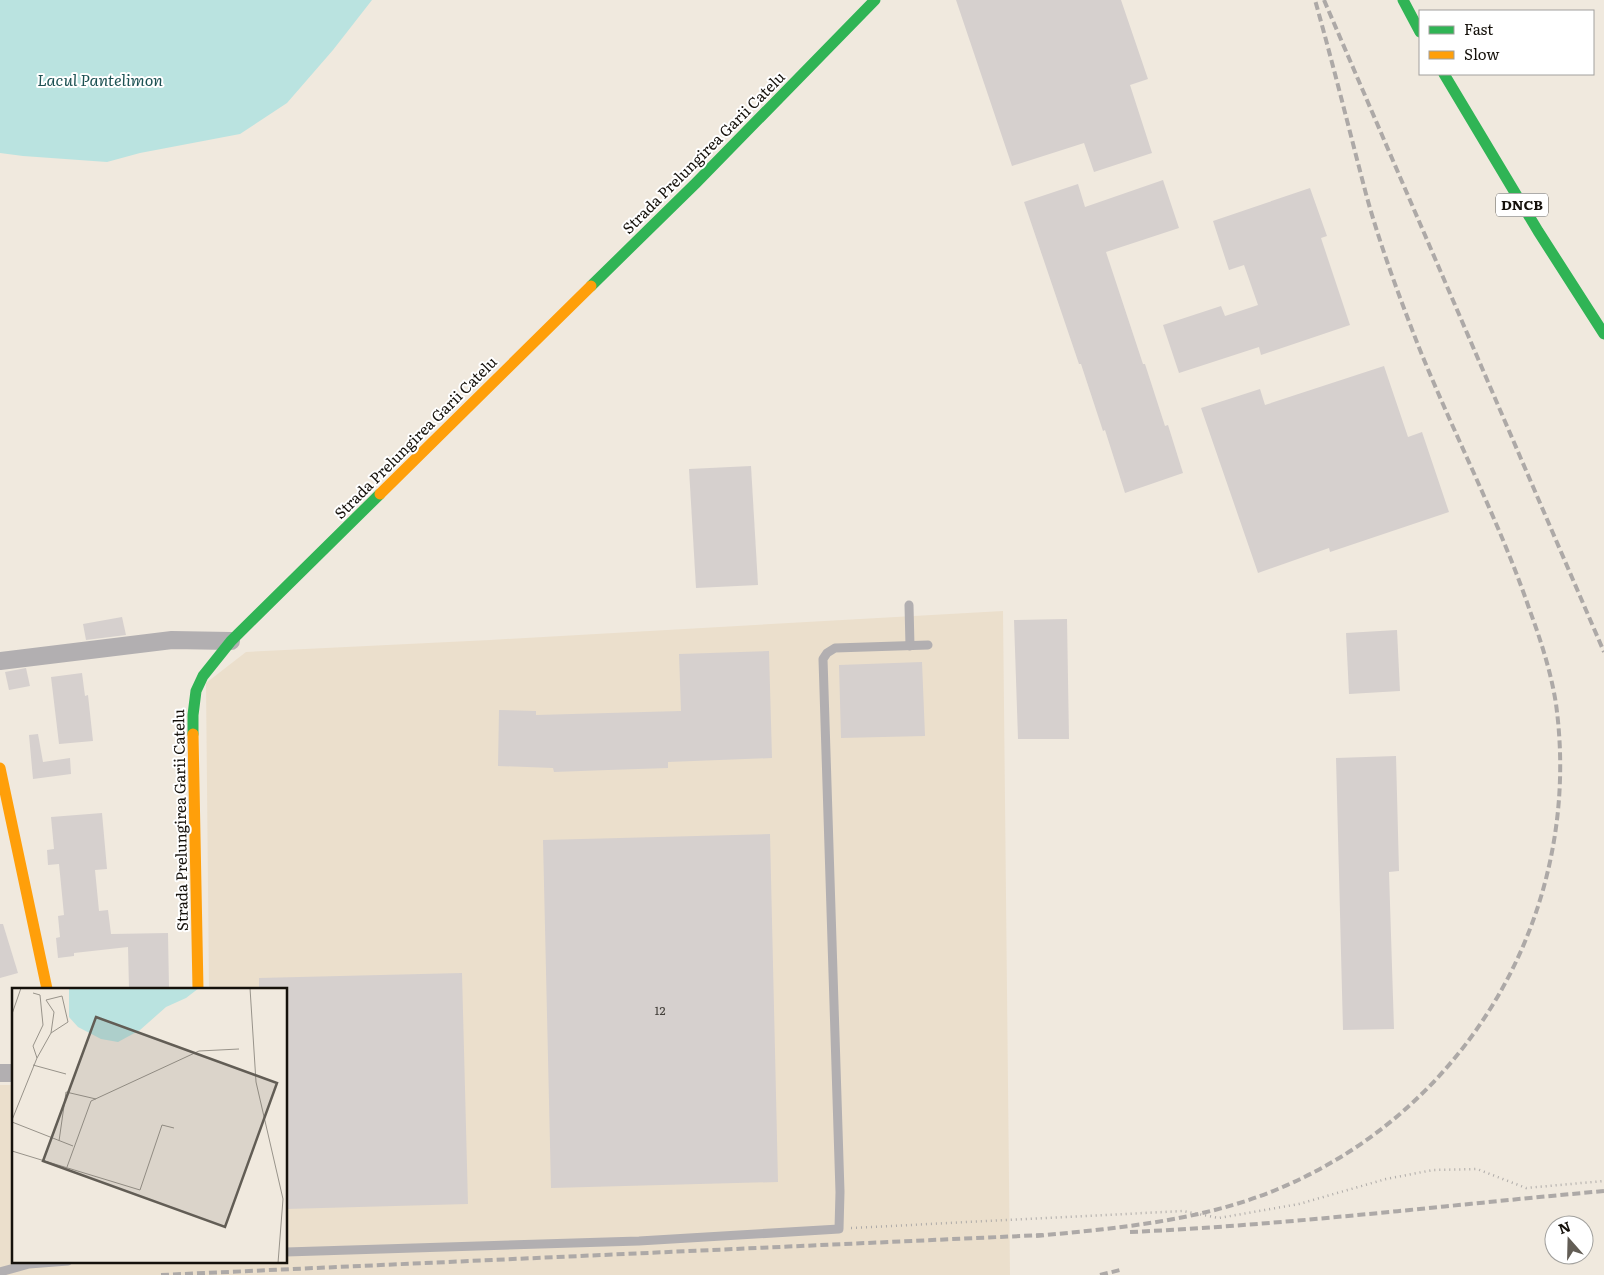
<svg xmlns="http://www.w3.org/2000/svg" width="1604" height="1275" viewBox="0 0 1604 1275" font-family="Literata,serif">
  <rect width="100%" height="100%" fill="#f0e9de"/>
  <path fill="#ebdfcc" d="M1003 611 1010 1275H0V1085H14V1261H286V989H209L206 683 246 652 490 640Z"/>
  <path fill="#bae3e0" d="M0 0H372L333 50 287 103 240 134 140 153 107 162 23 156 0 153Z"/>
  <g fill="#d6d0ce">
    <path d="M956 0H1121L1148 79 1130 85 1152 153 1094 172 1084 143 1012 166Z"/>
    <path d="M1163 180 1179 228 1106 252 1143 364H1145L1165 426 1168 425 1183 473 1125 493 1105 430 1103 431 1081 364H1079L1024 202 1078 184 1085 207Z"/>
    <path d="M1310 188 1327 236 1321 238 1350 325 1261 355 1259 347 1179 373 1163 325 1221 306 1225 316 1258 305 1244 265 1229 270 1213 221Z"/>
    <path d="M1384 366 1408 437 1422 432 1449 512 1330 552 1329 548 1258 573 1201 408 1260 389 1265 405Z"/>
    <path d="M751 466 758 585 696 588 689 469Z"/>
    <path d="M122 617 126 635 86 640 83 624Z"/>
    <path d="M1067 619 1069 739H1018L1014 620Z"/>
    <path d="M1397 630 1400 691 1349 694 1346 633Z"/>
    <path d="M769 651 772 758 668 762V768L608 770 554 772 553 768 498 766 499 710 536 711V715L681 711 679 654Z"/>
    <path d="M922 662 925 736 841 738 839 665Z"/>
    <path d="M26 668 30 686 9 690 5 672Z"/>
    <path d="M82 673 85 696 88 695 93 741 59 744 51 677Z"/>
    <path d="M38 734 43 762 70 758 71 774 33 779 29 735Z"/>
    <path d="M1396 756 1399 871 1389 872 1394 1029 1343 1030 1336 758Z"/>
    <path d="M102 813 107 869 95 870 99 911 108 910 111 934 168 933 169 988 129 989 128 947 74 953V956L58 958 56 938 60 937 58 916 64 915 59 864 48 865 47 850 54 849 51 817Z"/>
    <path d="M770 834 778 1182 551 1188 543 840Z"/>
    <path d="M0 924H3L18 973 0 978Z"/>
    <path d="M462 973 468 1204 286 1209V989H259V978Z"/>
  </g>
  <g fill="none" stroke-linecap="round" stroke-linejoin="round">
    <path stroke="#adaaa8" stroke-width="2.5" stroke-dasharray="1 4" stroke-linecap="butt" d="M851 1228 1183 1211 1219 1218 1299 1204 1386 1179 1433 1170 1477 1169 1526 1188 1604 1181"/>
    <g stroke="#b2afb1" stroke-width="9">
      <path d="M909 605 910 646"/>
      <path d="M286 1252 639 1241 839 1229 840 1192 823 659 827 653 835 648 928 645"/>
      <path d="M0 1272 29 1264 68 1261"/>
    </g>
    <g stroke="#b2afb1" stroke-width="18">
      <path d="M0 661 172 640 231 641"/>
      <path d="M0 1073H14"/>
    </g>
    <g stroke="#30b455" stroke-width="11">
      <path d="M1403 0 1420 32"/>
      <path d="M1444 74 1538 231 1604 334"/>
      <path d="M591 286 696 183 875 0"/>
      <path d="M193 734V715L196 691 203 676 231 641 380 494"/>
    </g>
    <g stroke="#ff9f0a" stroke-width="11">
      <path d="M380 494 591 286"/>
      <path d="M193 734 198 989"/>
      <path d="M0 768 47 989"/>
    </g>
    <g stroke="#ada9a7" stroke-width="4" stroke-dasharray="8 4" stroke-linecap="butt">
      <path d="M1324 0 1604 652"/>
      <path d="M1130 1232C1289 1225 1446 1205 1604 1191"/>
      <path d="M1036 1236C1118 1228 1202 1221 1278 1189 1470 1109 1584 909 1556 704 1551 672 1541 641 1530 611 1499 520 1454 435 1418 345 1399 296 1380 245 1366 194 1349 129 1333 64 1315 0"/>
      <path d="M161 1275 1043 1235"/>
      <path d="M1100 1275 1120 1270"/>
    </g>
  </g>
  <g text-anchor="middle" stroke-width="4" stroke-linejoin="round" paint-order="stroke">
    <g font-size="12" fill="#45413c">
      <text x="660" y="1015">12</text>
    </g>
    <rect fill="#fff" stroke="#5b5854" stroke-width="1" x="1496" y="193.5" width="52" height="23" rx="4"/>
    <g font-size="14" font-weight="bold" fill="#15110b">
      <text x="1522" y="210">DNCB</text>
    </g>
    <g font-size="15" fill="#15110b" stroke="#fff">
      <text transform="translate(704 153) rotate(-45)" y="5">Strada Prelungirea Garii Catelu</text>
      <text transform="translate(416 438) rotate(-45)" y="5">Strada Prelungirea Garii Catelu</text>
      <text transform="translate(181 820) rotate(-91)" y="5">Strada Prelungirea Garii Catelu</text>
    </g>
    <g font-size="16" font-style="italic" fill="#1c5153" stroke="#fff">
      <text x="100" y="86">Lacul Pantelimon</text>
    </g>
  </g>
  <g transform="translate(12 988)">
    <rect width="275" height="275" fill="#f0e9de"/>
    <path d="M57 0H187L174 10 154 19 128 42 106 54 89 51 66 39 57 29Z" fill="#bae3e0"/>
    <path fill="none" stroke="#98938a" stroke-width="1" d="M238 0 244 94 271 211 266 275M0 26 9 0M25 70 39 45 56 34 50 8 34 12 42 24 39 45M21 77 54 86M0 132 25 70 21 58 31 37 28 7 21 5M0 134 61 158M47 153 54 104 84 111M0 163 128 202 150 137 162 140M55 179 79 113 187 63 227 61"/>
    <path fill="#625d55" fill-opacity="0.15" stroke="#625d55" stroke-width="2.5" d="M84 29 265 95 213 239 31 173Z"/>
    <rect width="275" height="275" fill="none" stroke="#15110b" stroke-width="2.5"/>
  </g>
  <rect x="1419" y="10" width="175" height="65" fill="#ffffff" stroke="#a1a09d"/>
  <rect x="1429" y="26" width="25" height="8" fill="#30b455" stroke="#a1a09d"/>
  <text x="1464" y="35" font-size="15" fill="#15110b">Fast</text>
  <rect x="1429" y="51" width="25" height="8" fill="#ff9f0a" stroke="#a1a09d"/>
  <text x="1464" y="60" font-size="15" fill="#15110b">Slow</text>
  <g transform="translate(1569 1240) rotate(340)"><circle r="24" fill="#ffffff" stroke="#a1a09d"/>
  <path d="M0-4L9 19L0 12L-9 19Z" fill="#625d55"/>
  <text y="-8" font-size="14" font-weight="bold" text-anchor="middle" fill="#15110b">N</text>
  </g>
</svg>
